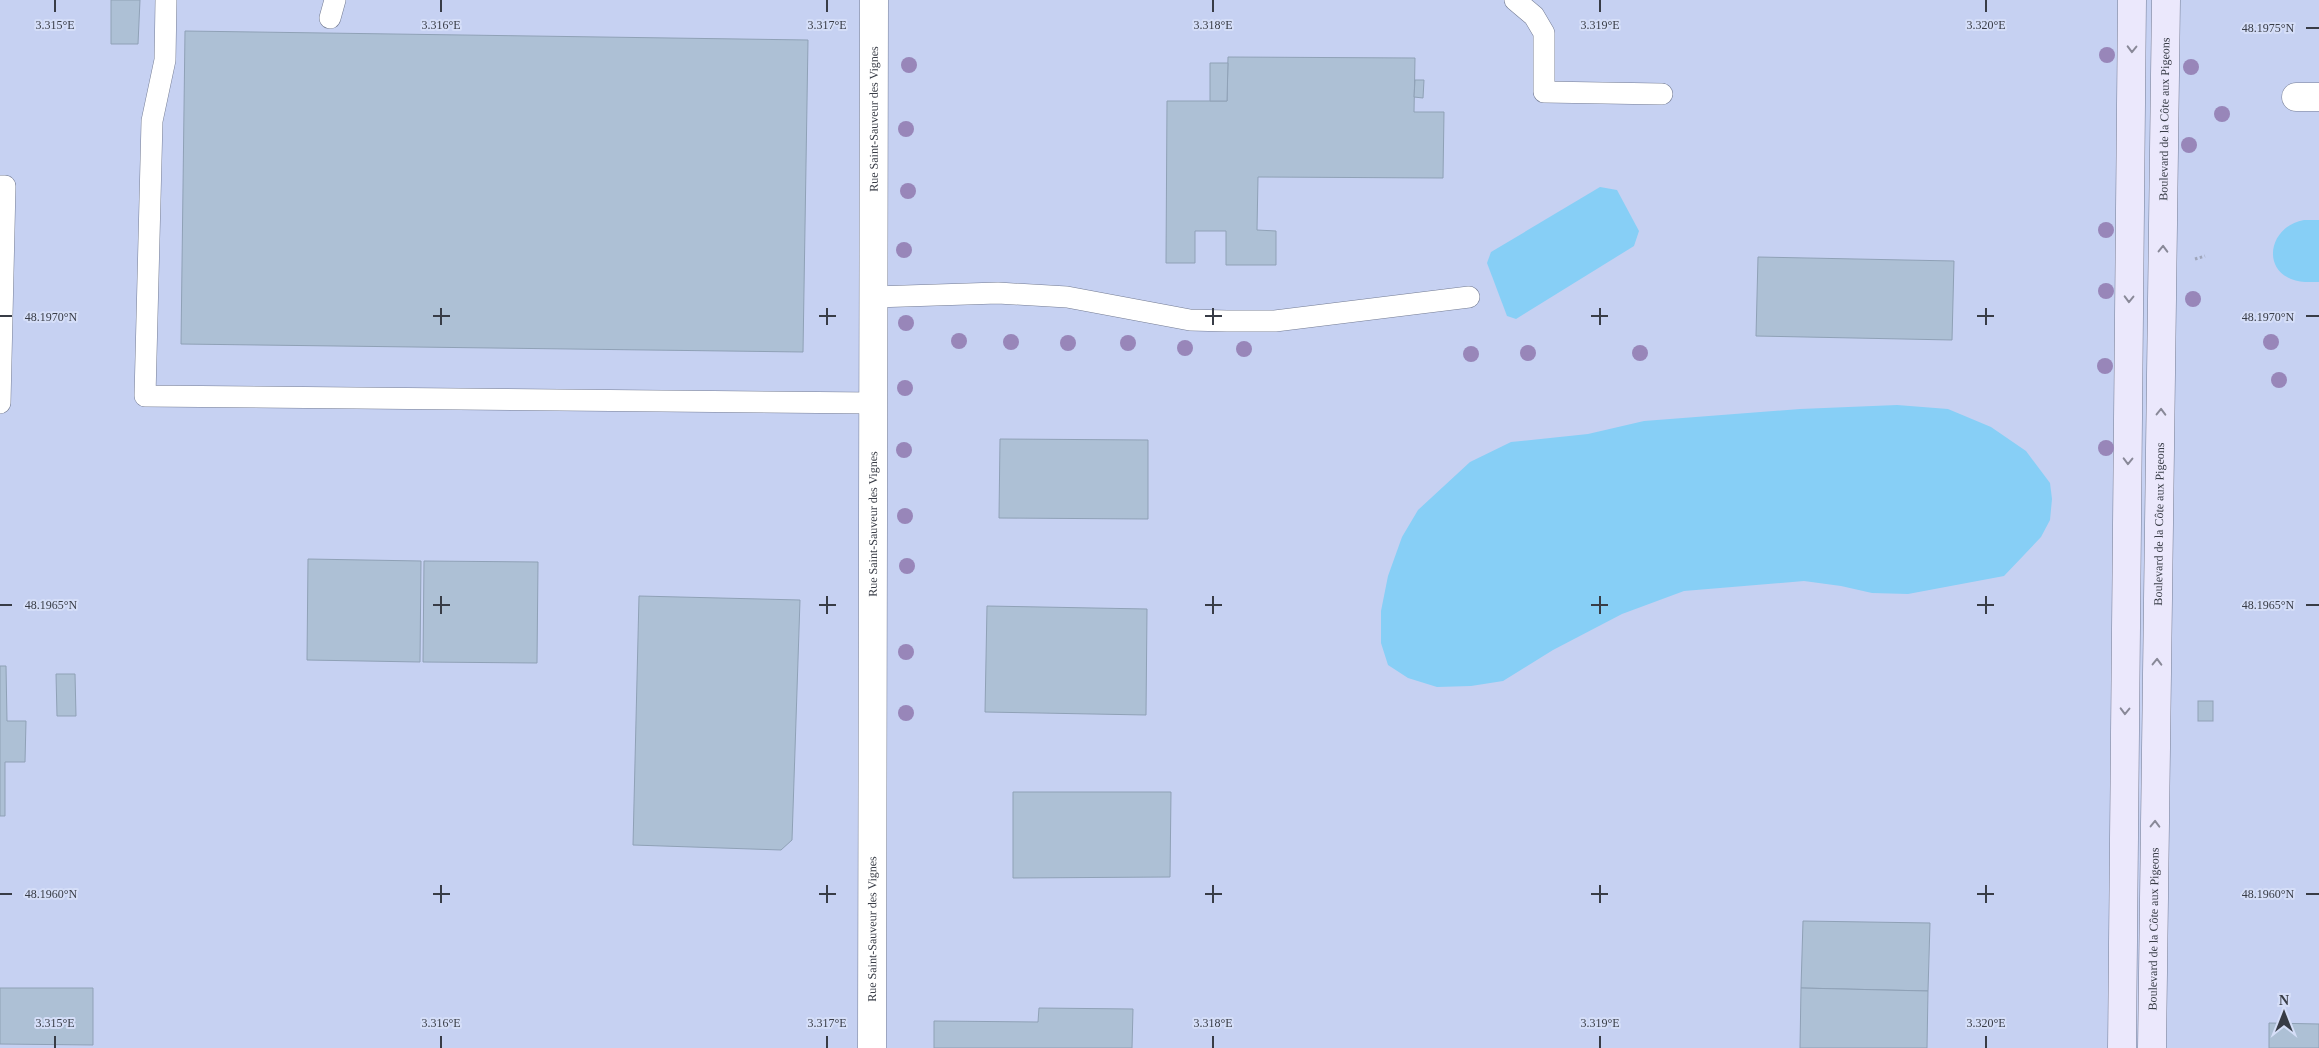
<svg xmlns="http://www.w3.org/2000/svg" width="2319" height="1048" viewBox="0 0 2319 1048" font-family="'Times New Roman',serif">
  <rect width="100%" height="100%" fill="#d5def8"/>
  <rect fill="#c6d1f2" x="0" y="0" width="2319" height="1048"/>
  <g fill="#87cff6">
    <path d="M1600 187 1617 190 1639 231 1634 246 1516 319 1507 316 1487 263 1491 252Z"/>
    <path d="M2304 220H2319V282C2310 282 2300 283 2291 279 2260 266 2272 225 2304 220Z"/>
    <path d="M1897 405 1948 409 1991 427 2026 451 2050 483 2052 499 2050 520 2041 537 2004 576 1908 594 1872 593 1841 586 1804 581 1684 591 1622 614 1553 650 1503 681 1471 686 1437 687 1408 678 1388 665 1381 643V611L1388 576 1402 537 1418 510 1470 462 1511 442 1588 434 1644 421 1800 409Z"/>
  </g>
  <g fill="#adc0d5" stroke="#8fa1b6">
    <path d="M111 0H140L138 44H111Z"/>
    <path d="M185 31 808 40 803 352 181 344Z"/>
    <path d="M1228 57 1415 58 1414 112H1444L1443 178 1258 177 1257 230 1276 231V265H1226V231H1195V263H1166L1167 101H1227Z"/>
    <path d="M1210 63H1228L1227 101H1210Z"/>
    <path d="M1415 80H1424L1423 98 1414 97Z"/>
    <path d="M1758 257 1954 261 1952 340 1756 336Z"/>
    <path d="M1000 439 1148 440V519L999 518Z"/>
    <path d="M308 559 421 561 420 662 307 660Z"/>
    <path d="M424 561 538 562 537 663 423 662Z"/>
    <path d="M639 596 800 600 792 840 781 850 633 845Z"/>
    <path d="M987 606 1147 609 1146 715 985 712Z"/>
    <path d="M0 666H6L7 721H26L25 762H5V816H0Z"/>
    <path d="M56 674H75L76 716H57Z"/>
    <rect x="2198" y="701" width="15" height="20"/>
    <path d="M1013 792H1171L1170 877 1013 878Z"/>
    <path d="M1803 921 1930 923 1928 991 1801 988Z"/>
    <path d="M0 988H93V1045L0 1044Z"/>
    <path d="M1801 988 1928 991 1927 1048H1800Z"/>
    <path d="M1039 1008 1133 1009 1132 1048H934V1021L1038 1022Z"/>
    <path d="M2269 1023 2319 1024V1048H2269Z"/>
  </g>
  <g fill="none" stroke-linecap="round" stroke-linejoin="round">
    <defs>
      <g id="lane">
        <path d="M166 0 165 60 152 121 145 396 873 403"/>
        <path d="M1515 0 1534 16 1544 33V92L1662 94"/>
        <path d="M330 18 335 0"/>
        <path d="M0 186H5L0 403"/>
        <path d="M874 297 998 293 1067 297 1190 320 1227 321H1275L1469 297"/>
      </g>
      <g id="street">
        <path d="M2296 97H2319"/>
        <path id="s1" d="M872 1048 874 0"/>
      </g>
      <g id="secondary">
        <path d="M2122 1048 2132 0"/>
        <path id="s2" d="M2152 1048 2166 0"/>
      </g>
    </defs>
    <use href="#lane" stroke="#747c93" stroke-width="22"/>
    <use href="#street" stroke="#747c93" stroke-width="29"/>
    <use href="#secondary" stroke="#747c93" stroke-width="29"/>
    <path stroke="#9fa6bb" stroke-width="3" stroke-dasharray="2.5 2.5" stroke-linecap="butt" d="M2195 259 2205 256"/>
    <use href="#lane" stroke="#fff" stroke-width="21"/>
    <use href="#street" stroke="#fff" stroke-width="28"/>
    <use href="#secondary" stroke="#ebe8fc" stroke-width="28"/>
  </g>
  <g fill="#9886b9">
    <circle cx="2107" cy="55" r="8"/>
    <circle cx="909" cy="65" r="8"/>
    <circle cx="2191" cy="67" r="8"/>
    <circle cx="2222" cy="114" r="8"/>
    <circle cx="906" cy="129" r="8"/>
    <circle cx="2189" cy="145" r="8"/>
    <circle cx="908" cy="191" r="8"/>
    <circle cx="2106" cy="230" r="8"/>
    <circle cx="904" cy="250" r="8"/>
    <circle cx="2106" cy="291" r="8"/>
    <circle cx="2193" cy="299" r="8"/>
    <circle cx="906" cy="323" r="8"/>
    <circle cx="959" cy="341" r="8"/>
    <circle cx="1011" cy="342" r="8"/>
    <circle cx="2271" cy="342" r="8"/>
    <circle cx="1068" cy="343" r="8"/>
    <circle cx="1128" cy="343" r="8"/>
    <circle cx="1185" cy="348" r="8"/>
    <circle cx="1244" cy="349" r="8"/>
    <circle cx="1528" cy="353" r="8"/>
    <circle cx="1640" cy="353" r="8"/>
    <circle cx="1471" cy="354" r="8"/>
    <circle cx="2105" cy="366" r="8"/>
    <circle cx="2279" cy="380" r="8"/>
    <circle cx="905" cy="388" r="8"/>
    <circle cx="2106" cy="448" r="8"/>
    <circle cx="904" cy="450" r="8"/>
    <circle cx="905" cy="516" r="8"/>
    <circle cx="907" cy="566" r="8"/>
    <circle cx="906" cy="652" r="8"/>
    <circle cx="906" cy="713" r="8"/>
  </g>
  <defs><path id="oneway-chevron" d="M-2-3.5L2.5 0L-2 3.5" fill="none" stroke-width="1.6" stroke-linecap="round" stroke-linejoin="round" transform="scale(1.25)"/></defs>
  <g stroke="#898998">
    <use href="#oneway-chevron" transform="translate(2132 49) rotate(91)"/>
    <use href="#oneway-chevron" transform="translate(2163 249) rotate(-89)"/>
    <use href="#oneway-chevron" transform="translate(2129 299) rotate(91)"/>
    <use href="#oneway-chevron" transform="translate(2161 412) rotate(-89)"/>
    <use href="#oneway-chevron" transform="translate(2128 461) rotate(91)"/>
    <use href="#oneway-chevron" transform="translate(2157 662) rotate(-89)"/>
    <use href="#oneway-chevron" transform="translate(2125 711) rotate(91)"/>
    <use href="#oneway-chevron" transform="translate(2155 824) rotate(-89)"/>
  </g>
  <path fill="none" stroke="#383c46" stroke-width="2" d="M55 0V12M441 0V12M827 0V12M1213 0V12M1600 0V12M1986 0V12M2306 28H2319M441 308V325M827 308V325M1213 308V325M1600 308V325M1986 308V325M0 316H12M433 316H450M819 316H836M1205 316H1222M1591 316H1608M1977 316H1994M2306 316H2319M441 596V614M827 596V614M1213 596V614M1600 596V614M1986 596V614M0 605H12M433 605H450M819 605H836M1205 605H1222M1591 605H1608M1977 605H1994M2306 605H2319M441 885V903M827 885V903M1213 885V903M1600 885V903M1986 885V903M0 894H12M433 894H450M819 894H836M1205 894H1222M1591 894H1608M1977 894H1994M2306 894H2319M55 1036V1048M441 1036V1048M827 1036V1048M1213 1036V1048M1600 1036V1048M1986 1036V1048"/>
  <g text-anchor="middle" stroke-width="4" stroke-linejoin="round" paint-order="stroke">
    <g font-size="12" fill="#383c46" stroke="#d5def8">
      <text dy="4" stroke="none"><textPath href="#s1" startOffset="929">Rue Saint-Sauveur des Vignes</textPath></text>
      <text dy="4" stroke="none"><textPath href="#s2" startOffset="929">Boulevard de la Côte aux Pigeons</textPath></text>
      <text dy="4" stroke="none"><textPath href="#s1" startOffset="524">Rue Saint-Sauveur des Vignes</textPath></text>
      <text dy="4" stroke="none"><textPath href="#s2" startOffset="524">Boulevard de la Côte aux Pigeons</textPath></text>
      <text dy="4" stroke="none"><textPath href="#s1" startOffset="119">Rue Saint-Sauveur des Vignes</textPath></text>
      <text dy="4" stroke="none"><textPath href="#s2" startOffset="119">Boulevard de la Côte aux Pigeons</textPath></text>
    </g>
  </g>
  <g font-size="12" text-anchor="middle" fill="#383c46" stroke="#d5def8" stroke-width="4" stroke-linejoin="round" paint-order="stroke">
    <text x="55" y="29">3.315°E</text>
    <text x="441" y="29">3.316°E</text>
    <text x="827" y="29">3.317°E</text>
    <text x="1213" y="29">3.318°E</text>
    <text x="1600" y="29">3.319°E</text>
    <text x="1986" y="29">3.320°E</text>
    <text x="2268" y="32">48.1975°N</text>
    <text x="51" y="321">48.1970°N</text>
    <text x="2268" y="321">48.1970°N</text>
    <text x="51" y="609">48.1965°N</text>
    <text x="2268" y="609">48.1965°N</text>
    <text x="51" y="898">48.1960°N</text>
    <text x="2268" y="898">48.1960°N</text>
    <text x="55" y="1027">3.315°E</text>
    <text x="441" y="1027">3.316°E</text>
    <text x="827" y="1027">3.317°E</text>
    <text x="1213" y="1027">3.318°E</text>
    <text x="1600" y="1027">3.319°E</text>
    <text x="1986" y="1027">3.320°E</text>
  </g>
  <g transform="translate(2284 1013)" stroke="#d5def8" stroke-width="4" paint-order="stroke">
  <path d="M0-4L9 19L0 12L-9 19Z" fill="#383c46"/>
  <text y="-8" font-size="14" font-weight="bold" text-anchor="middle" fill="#383c46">N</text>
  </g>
</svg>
